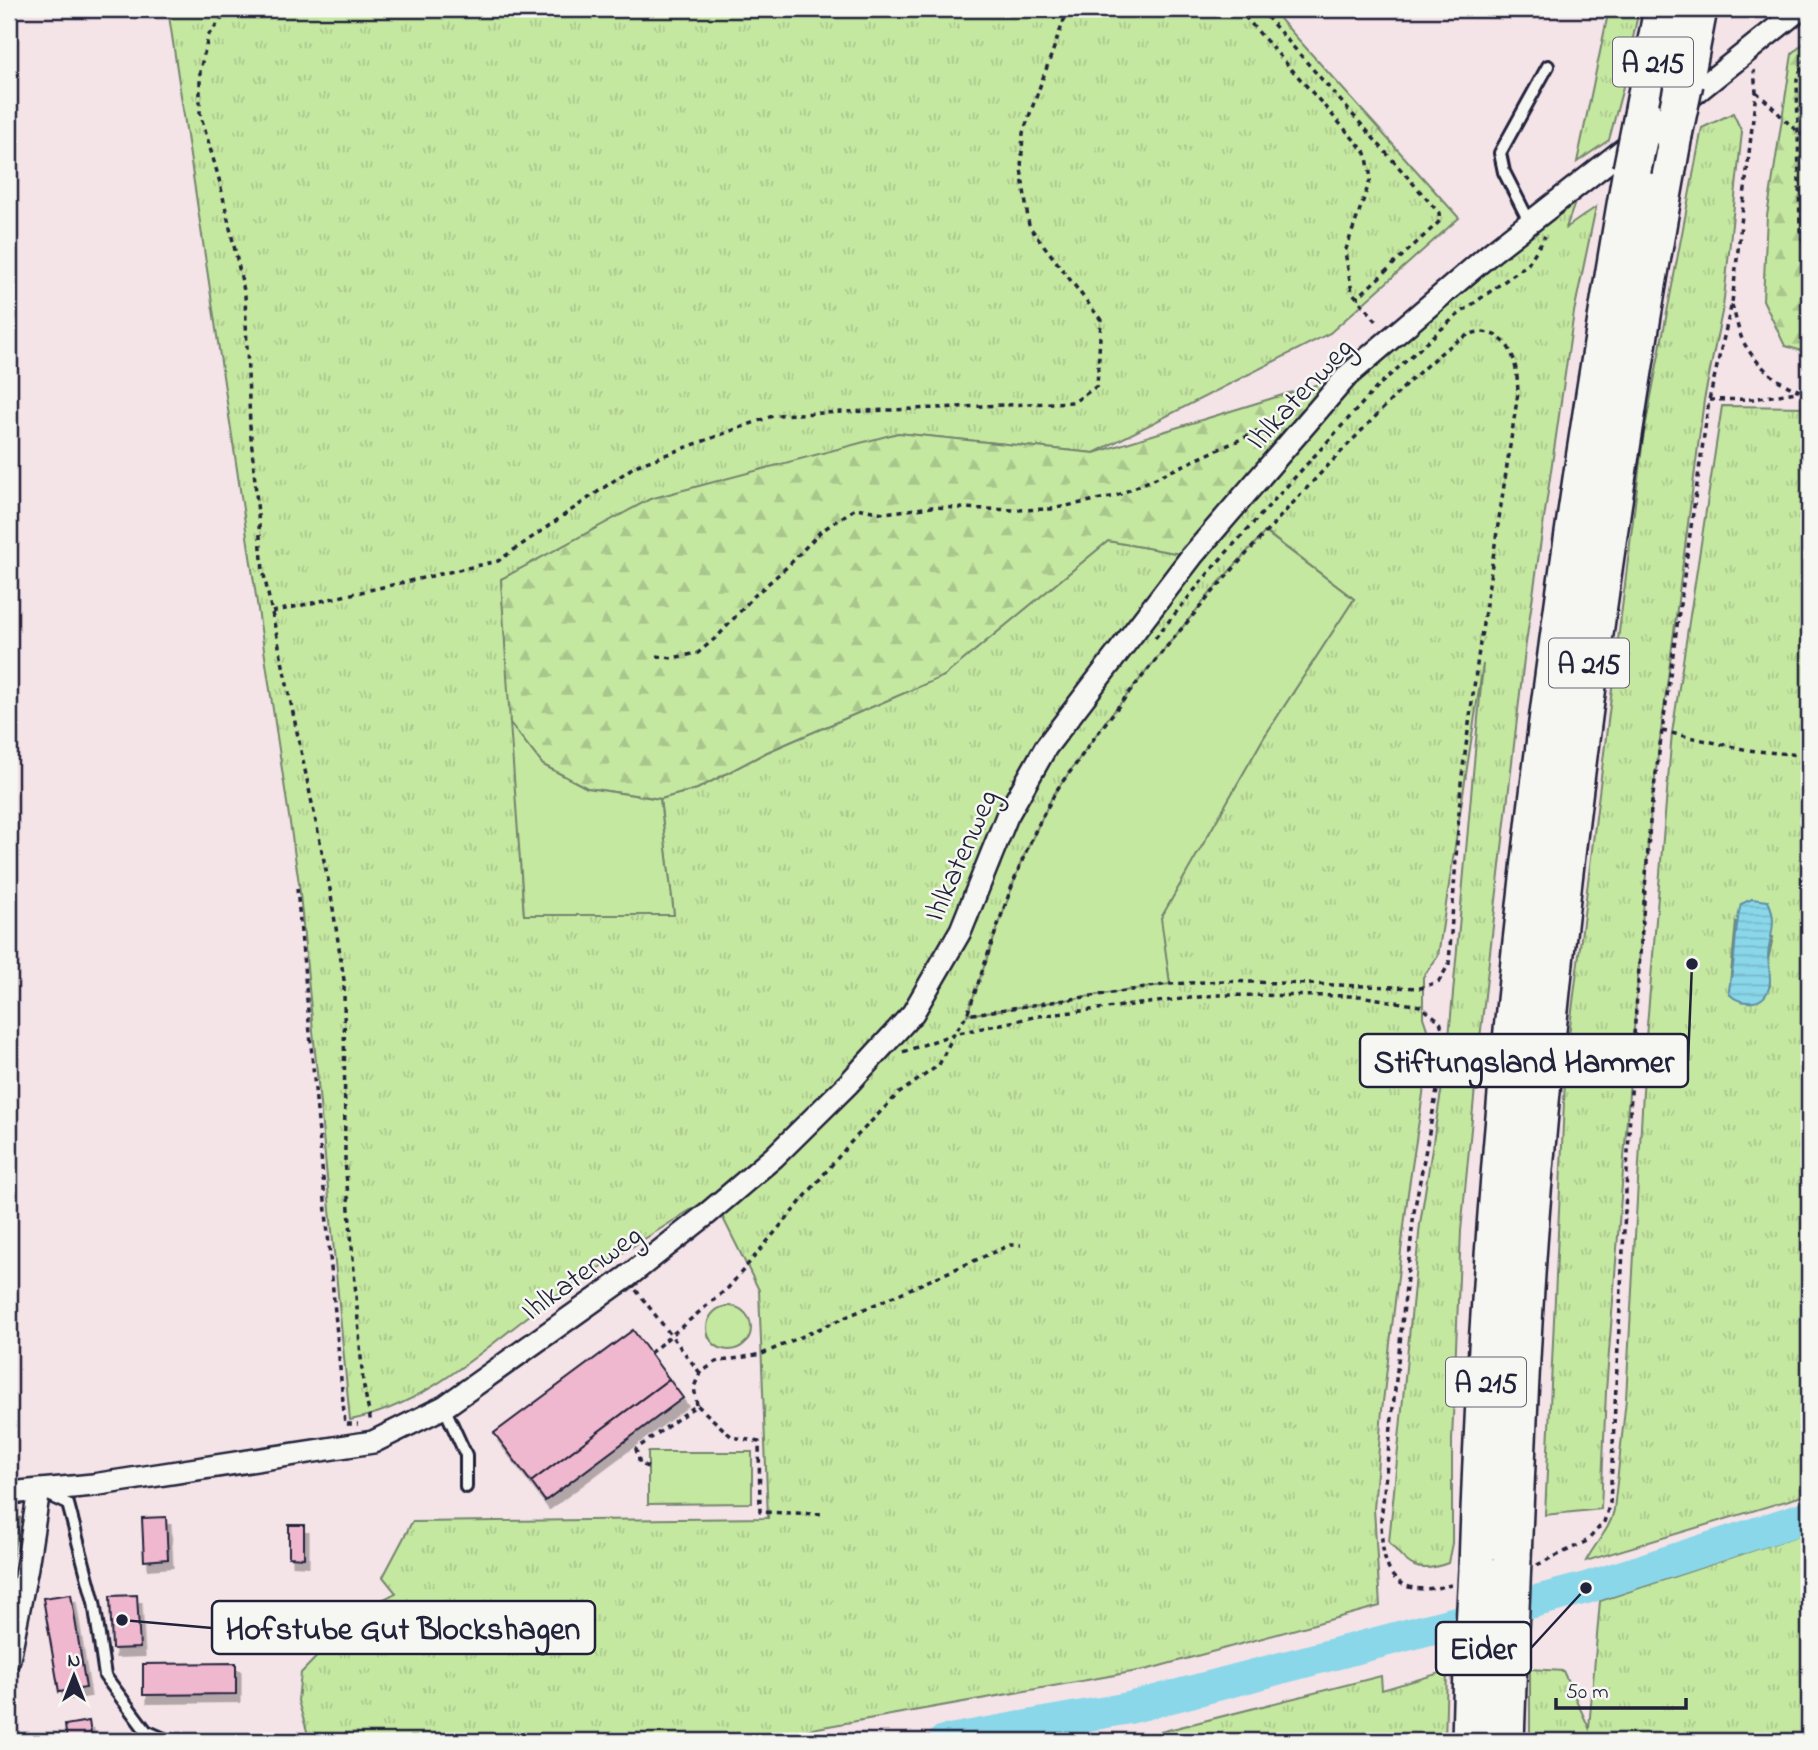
<svg xmlns="http://www.w3.org/2000/svg" width="1818" height="1750" viewBox="0 0 1818 1750" font-family="'Indie Flower',sans-serif">
  <defs>
    <pattern id="grass-tufts" width="24" height="20" patternUnits="userSpaceOnUse" patternTransform="scale(1.75)"><rect width="24" height="20" fill="#c5e8a1"/><path d="M3 7l-1-3M5 7V3M7 7l1-3M15 17l-1-3M17 17v-4M19 17l1-3" fill="none" stroke="#a9c78c"/></pattern>
    <pattern id="forest-firs" width="22" height="20" patternUnits="userSpaceOnUse" patternTransform="scale(1.75)"><rect width="22" height="20" fill="#c5e8a1"/><path d="M5 1l3.5 6h-7zM16 11l3.5 6h-7z" fill="#a9c78c"/></pattern>
    <pattern id="water-rules" width="6" height="5" patternUnits="userSpaceOnUse" patternTransform="scale(1.75)"><rect width="6" height="5" fill="#8ad7ea"/><path d="M0 2.5h6" fill="none" stroke="#77b8ca"/></pattern>
    <filter id="shadow"><feDropShadow dx="4.5" dy="8" stdDeviation="0" flood-color="#0004"/></filter>
  </defs>
  <rect width="100%" height="100%" fill="#f4e3e7"/>
  <filter id="ink" filterUnits="userSpaceOnUse"><feTurbulence type="fractalNoise" baseFrequency=".0143" numOctaves="2"/><feDisplacementMap in="SourceGraphic" scale="14" xChannelSelector="R" yChannelSelector="G"/><feConvolveMatrix kernelMatrix="1 2 1 2 8 2 1 2 1" color-interpolation-filters="sRGB"/></filter>
  <g filter="url(#ink)">
    <g fill="url(#grass-tufts)" stroke="#74856e" stroke-width="2" fill-rule="evenodd">
      <path d="M168 9H1271L1459 218 1330 333 1094 453 897 433 501 579 524 915H674L660 799 697 789 767 752 944 676 1108 541 1192 556 1312 420 1582 183 1566 228 1596 207 1574 312 1525 650 1479 1047 1461 1231 1452 1440V1543L1448 1563C1417 1575 1409 1566 1389 1542L1420 1224 1448 1048 1483 664 1438 956 1423 977V1017L1431 1041 1408 1193 1382 1410 1374 1509 1380 1606 1149 1669 744 1741H310L298 1701 301 1673 334 1639 361 1631 378 1602 396 1593 383 1577 412 1522 768 1518 759 1290 712 1196C658 1231 603 1264 550 1300 487 1345 429 1405 350 1420L299 883ZM1266 532 1354 599 1264 737 1160 918 1170 984 1052 797C1117 704 1189 616 1266 532Z"/>
      <path d="M1609 9H1639L1622 91 1609 140 1577 162Z"/>
      <path d="M1733 113 1742 132 1723 307 1704 400 1651 809 1606 1391 1601 1509 1545 1515 1566 1059 1643 439 1702 128Z"/>
      <path d="M1722 406 1809 407V1494L1586 1561C1595 1543 1610 1530 1614 1510L1626 1399 1646 1037 1672 733ZM1736 922 1773 937 1768 960 1770 986 1729 994Z"/>
      <path d="M9 1517 20 1518 9 1574Z"/>
      <path d="M1809 1532V1741H1530V1669L1563 1671 1589 1728 1600 1601Z"/>
      <path d="M1447 1671 1445 1741H1125L1381 1676 1382 1690Z"/>
    </g>
    <g fill="url(#forest-firs)" stroke="#74856e" stroke-width="2">
      <path d="M1809 38V353L1785 346 1763 300 1767 216 1792 54Z"/>
      <path d="M1348 375 1192 556 1108 541 944 676 767 752 697 789 660 799 587 788 543 765 510 723 501 579 650 499 898 433 1094 453Z"/>
    </g>
    <g fill="#c5e8a1" stroke="#74856e" stroke-width="2">
      <path d="M1265 532 1354 599 1264 737 1161 918 1170 984 967 1015 1021 862 1052 797 1105 722 1217 585Z"/>
      <path d="M510 723 543 765 587 788 660 799 674 915H524Z"/>
      <circle cx="729" cy="1328" r="22"/>
      <path d="M648 1452H752V1503L648 1504Z"/>
    </g>
    <path fill="url(#water-rules)" stroke="#608fa4" stroke-width="2" d="M1752 899 1768 901C1778 921 1770 935 1768 955 1768 965 1772 978 1769 988 1763 1007 1741 1005 1729 994 1729 984 1732 976 1733 966 1736 945 1735 925 1741 904Z"/>
    <g fill="none" stroke-linecap="round" stroke-linejoin="round">
      <path stroke="#8ad7ea" stroke-width="32" d="M944 1741 1129 1708 1586 1588 1809 1516"/>
    </g>
    <g fill="#f0b8ce" stroke="#22223b" stroke-width="2" filter="url(#shadow)">
      <path d="M633 1330 669 1379 531 1482 494 1433Z"/>
      <path d="M669 1379 683 1398 545 1501 531 1482Z"/>
      <path d="M166 1517 168 1559 144 1561 142 1518Z"/>
      <path d="M289 1525H304V1558L289 1557Z"/>
      <path d="M71 1594 86 1688 59 1692 43 1598Z"/>
      <path d="M137 1595 140 1648 112 1649 110 1596Z"/>
      <path d="M236 1663V1694L143 1695V1664Z"/>
      <path d="M89 1721 92 1741H67L65 1725Z"/>
    </g>
    <g fill="none" stroke-linecap="round" stroke-linejoin="round">
      <defs>
        <g id="lane">
          <path d="M1530 223 1504 172 1500 153 1548 66"/>
          <path d="M444 1407 466 1455V1487"/>
          <path d="M44 1493 68 1504 94 1602 105 1676 146 1731 169 1741"/>
        </g>
        <g id="street">
          <path d="M1679 106 1800 9"/>
          <path d="M9 1493 93 1485 373 1442 444 1407 627 1277 707 1214 774 1157 848 1084 913 1013 961 930 1007 816 1046 747 1192 556 1348 375 1491 253 1637 139"/>
          <path d="M9 1659 27 1567 39 1490"/>
        </g>
        <g id="highway">
          <path d="M1684 83 1698 9"/>
          <path d="M1643 115 1663 9"/>
          <path d="M1512 1559C1517 1437 1522 1314 1532 1192 1562 837 1610 486 1673 135"/>
          <path d="M1478 1569C1492 1100 1552 633 1632 170"/>
          <path d="M1471 1741 1473 1667"/>
          <path d="M1505 1741 1508 1657"/>
        </g>
      </defs>
      <use href="#lane" stroke="#22223b" stroke-width="16"/>
      <use href="#street" stroke="#22223b" stroke-width="26"/>
      <use href="#highway" stroke="#22223b" stroke-width="42"/>
      <g stroke="#22223b" stroke-width="3.5" stroke-dasharray="5 5" stroke-linecap="butt">
        <path d="M230 9 209 34 200 70V113L219 179 245 295 250 426 263 570 330 889 344 980 345 1160 363 1382 371 1423"/>
        <path d="M1238 9 1366 153 1371 178 1345 252 1352 292 1379 324"/>
        <path d="M1260 9 1439 213 1440 221 1357 298"/>
        <path d="M1809 50 1797 79 1800 230 1809 263"/>
        <path d="M1756 92C1775 107 1788 127 1809 139"/>
        <path d="M1732 305C1736 317 1738 332 1744 343 1757 366 1783 389 1809 393"/>
        <path d="M1709 400 1753 399 1797 392"/>
        <path d="M272 612 498 561 635 466 775 415 1074 402 1097 386 1101 320 1029 226 1021 168 1023 133 1068 9"/>
        <path d="M1155 638 1216 564 1379 385 1455 317 1528 264 1545 236"/>
        <path d="M657 656 672 658 698 653 719 635 753 597 788 566 820 532 856 508 884 513 932 507 1015 510 1051 509 1116 496 1283 420"/>
        <path d="M1662 731 1748 750 1809 756"/>
        <path d="M297 888 345 1424H358"/>
        <path d="M903 1052 954 1034 1039 1016 1216 995 1360 996 1420 1006 1440 1021 1446 1043 1414 1212 1381 1520C1382 1574 1393 1599 1451 1585"/>
        <path d="M636 1290 700 1373"/>
        <path d="M650 1353 728 1288 851 1142 898 1094 939 1065 954 1034 967 1015C993 943 1014 866 1052 799 1058 786 1068 775 1076 764 1099 730 1124 699 1150 667 1219 582 1292 502 1369 423 1389 403 1455 329 1482 332 1515 335 1517 369 1518 393L1479 650 1461 783 1449 964 1439 981 1421 988 1223 981 1170 984 967 1015"/>
        <path d="M697 1405 694 1387 700 1373 716 1362 762 1354 1010 1245H1021"/>
        <path d="M648 1467 640 1464 636 1449 697 1405 732 1437 759 1442 760 1512 825 1514"/>
        <path d="M1537 1565 1587 1541 1604 1522 1610 1503 1634 1035 1651 809 1709 400 1732 303 1756 92 1754 70"/>
      </g>
      <use href="#lane" stroke="#f6f6f2" stroke-width="10"/>
      <use href="#street" stroke="#f6f6f2" stroke-width="21"/>
      <use href="#highway" stroke="#f6f6f2" stroke-width="37"/>
      <defs>
        <g id="highway-bridge">
          <path d="M1673 135 1684 83"/>
          <path d="M1632 170 1643 115"/>
          <path d="M1508 1657 1512 1559"/>
          <path d="M1473 1667 1478 1569"/>
        </g>
      </defs>
      <use href="#highway-bridge" stroke="#22223b" stroke-width="42" stroke-linecap="butt"/>
      <use href="#highway-bridge" stroke="#f6f6f2" stroke-width="37"/>
    </g>
  </g>
  <g text-anchor="middle" stroke-width="5" stroke-linejoin="round" paint-order="stroke">
    <g fill="#f6f6f2" stroke="#626272" stroke-width="2">
      <rect x="1613" y="37.5" width="80" height="49" rx="5"/>
      <rect x="1549" y="638.5" width="80" height="49" rx="5"/>
      <rect x="1446" y="1357.5" width="80" height="49" rx="5"/>
    </g>
    <g font-size="28" font-weight="bold" fill="#22223b">
      <text x="1653" y="72">A 215</text>
      <text x="1589" y="673">A 215</text>
      <text x="1486" y="1392">A 215</text>
    </g>
    <g font-size="30" fill="#22223b" stroke="#f6f6f2">
      <text transform="translate(1299 393) rotate(-47)" y="10">Ihlkatenweg</text>
      <text transform="translate(960 855) rotate(-66)" y="10">Ihlkatenweg</text>
      <text transform="translate(581 1272) rotate(-36)" y="10">Ihlkatenweg</text>
    </g>
  </g>
  <path fill="none" stroke="#22223b" stroke-width="2.5" d="M1692 964L1688 1061M122 1620L212 1628M1586 1588L1531 1648"/>
  <g fill="#22223b" stroke="#f6f6f2" stroke-width="2.5">
    <circle cx="1692" cy="964" r="7"/>
    <circle cx="122" cy="1620" r="7"/>
    <circle cx="1586" cy="1588" r="7"/>
  </g>
  <g fill="#f6f6f2" stroke="#22223b" stroke-width="2.5">
    <rect x="1360" y="1034" width="328" height="53" rx="7"/>
    <rect x="212" y="1601" width="383" height="53" rx="7"/>
    <rect x="1436" y="1622" width="95" height="53" rx="7"/>
  </g>
  <g font-size="32" text-anchor="middle" font-weight="bold" fill="#22223b">
    <text x="1524" y="1072">Stiftungsland Hammer</text>
    <text x="403" y="1639">Hofstube Gut Blockshagen</text>
    <text x="1483" y="1659">Eider</text>
  </g>
  <rect width="1818" height="1750" fill="none" stroke="#f6f6f2" stroke-width="35"/>
  <rect x="18" y="18" width="1783" height="1715" fill="none" stroke="#22223b" stroke-width="2.5" filter="url(#ink)"/>
  <g transform="translate(74 1676)" stroke="#f6f6f2" stroke-width="5" paint-order="stroke">
  <path d="M0-5L12 26L0 18L-12 26Z" fill="#22223b"/>
  <text y="-10" font-size="19" font-weight="bold" text-anchor="middle" fill="#22223b">N</text>
  </g>
  <path d="M1556 1698v10h130v-10" fill="none" stroke="#22223b" stroke-width="3.5"/>
  <text x="1566" y="1698" font-size="21" fill="#22223b" stroke="#f6f6f2" stroke-width="5" paint-order="stroke">50 m</text>
</svg>
